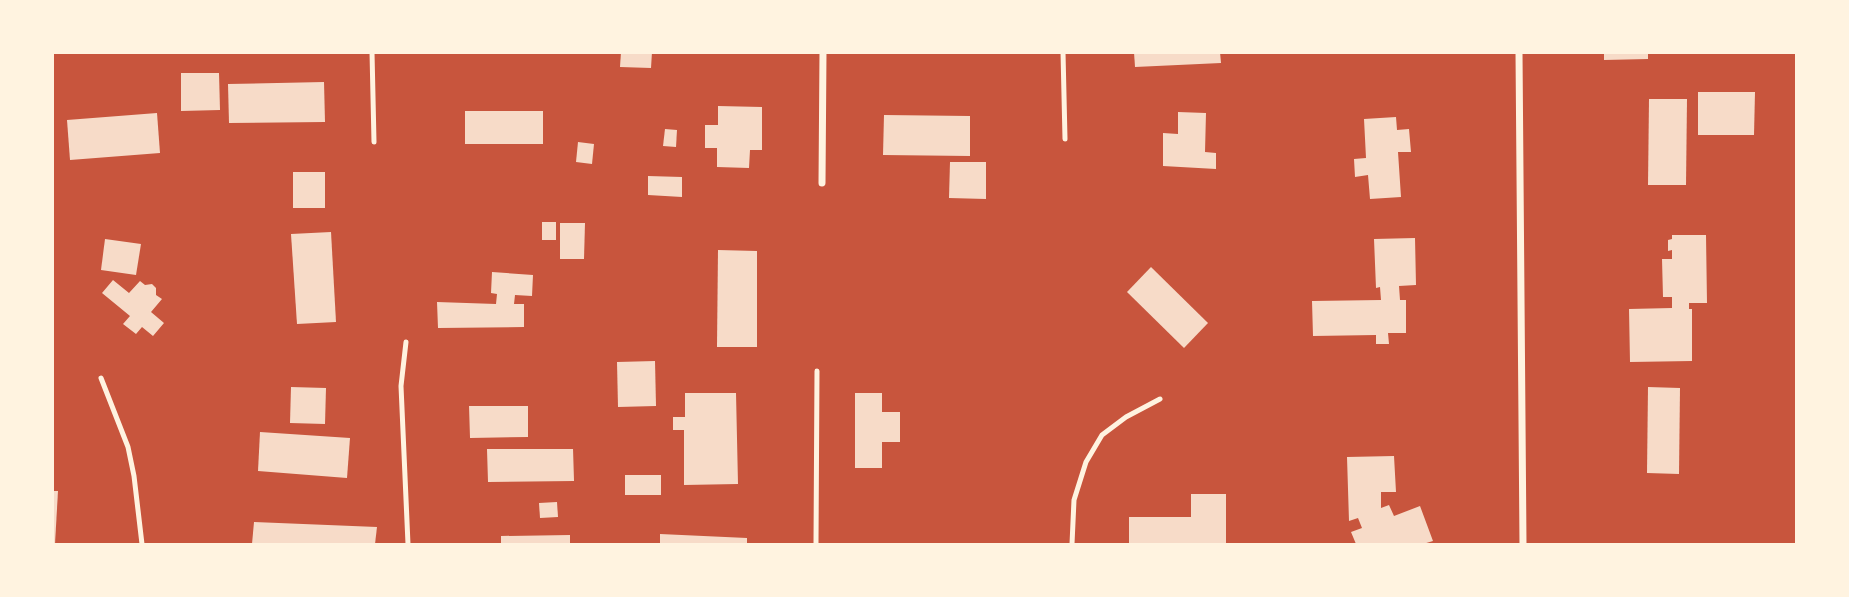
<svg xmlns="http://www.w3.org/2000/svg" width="1849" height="597" viewBox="0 0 1849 597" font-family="Ubuntu,sans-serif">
  <rect width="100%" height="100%" fill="#c8553d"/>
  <g fill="#f7dbc8">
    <path d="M621 52H652L651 68 620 67Z"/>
    <path d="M1134 52H1220L1221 63 1135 67Z"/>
    <path d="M1604 52H1648V59L1604 60Z"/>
    <path d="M181 73H219L220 110 181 111Z"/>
    <path d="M324 82 325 122 229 123 228 84Z"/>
    <path d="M1698 92H1755L1754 135H1698Z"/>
    <path d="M1649 99H1687L1686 185H1648Z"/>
    <path d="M718 106 762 107V150H750L749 168 717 167V148H705V125H718Z"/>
    <rect x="465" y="111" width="78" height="33"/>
    <path d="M1178 112 1206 113 1205 152 1216 153V169L1163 166V133L1178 134Z"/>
    <path d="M157 113 160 153 70 160 67 120Z"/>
    <path d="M884 115 970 116V156L883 155Z"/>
    <path d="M1396 117 1397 130 1409 129 1411 152H1398L1401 197 1370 199 1368 175 1355 177 1354 159 1366 158 1364 119Z"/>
    <path d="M665 129 677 130 676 147 663 146Z"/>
    <path d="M578 142 594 144 592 164 576 162Z"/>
    <path d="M950 162H986V199L949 198Z"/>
    <rect x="293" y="172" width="32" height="36"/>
    <path d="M648 176 682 177V197L648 195Z"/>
    <rect x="542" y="222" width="14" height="18"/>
    <path d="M560 223H585L584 259H560Z"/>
    <path d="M331 232 336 322 297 324 291 234Z"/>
    <path d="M1672 235H1706L1707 303H1689V309H1692V361L1630 362 1629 309 1672 308V297H1663L1662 259H1672V250L1668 251V240L1672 239Z"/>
    <path d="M1415 238 1416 285 1399 286 1400 300H1406V333H1388L1389 344H1376V335L1313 336 1312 301 1381 300 1380 287 1376 288 1374 239Z"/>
    <path d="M105 239 141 244 136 275 101 270Z"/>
    <path d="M718 250 757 251V347H717Z"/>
    <path d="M1151 267 1208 323 1184 348 1127 292Z"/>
    <path d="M492 272 533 275 532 296 515 295 514 304H524V327L438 328 437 302 496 304 497 294 491 293Z"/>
    <path d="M113 280 129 293 140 281 145 285 152 284 156 288V295L162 299 151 312 164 323 153 336 142 327 136 334 123 324 130 316 102 293Z"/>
    <path d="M655 361 656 406 618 407 617 362Z"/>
    <path d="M291 387 326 388 325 424 290 423Z"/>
    <path d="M1648 387 1680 388 1679 474 1647 473Z"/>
    <path d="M685 393H736L738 484 684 485V430H673V417H685Z"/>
    <path d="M855 393H882V412H900V442H882V468H855Z"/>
    <path d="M469 406H528V437L470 438Z"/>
    <path d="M260 432 350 438 347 478 258 471Z"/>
    <path d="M487 449H573L574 481 488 482Z"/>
    <path d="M1394 456 1396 492H1381V508L1389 505 1394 516 1420 506 1433 541 1423 544H1356L1351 532 1362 528 1358 518 1349 521 1347 457Z"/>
    <rect x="625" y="475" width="36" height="20"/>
    <path d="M52 491H58L55 544H52Z"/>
    <path d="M1191 494H1226V544H1129V517H1191Z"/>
    <path d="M557 502 558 517 540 518 539 503Z"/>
    <path d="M254 522 377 527 375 544H252Z"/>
    <path d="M660 534 747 538V544H660Z"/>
    <path d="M570 535V544H501V536Z"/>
  </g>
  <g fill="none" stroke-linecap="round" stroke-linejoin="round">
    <g stroke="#fff3e0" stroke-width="5">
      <path d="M372 52 374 142"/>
      <path d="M1063 52 1065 139"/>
      <path d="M406 342 401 386 408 544"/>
      <path d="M101 378 128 447 134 476 142 544"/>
      <path d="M816 544 817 371"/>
      <path d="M1072 544 1074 500 1086 462 1102 435 1126 417 1160 399"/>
    </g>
    <g stroke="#fff3e0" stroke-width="7">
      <path d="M1519 52 1523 544"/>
      <path d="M822 183 823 52"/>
    </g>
  </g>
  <rect width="1849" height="597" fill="none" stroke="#fff3e0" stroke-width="108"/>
</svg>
